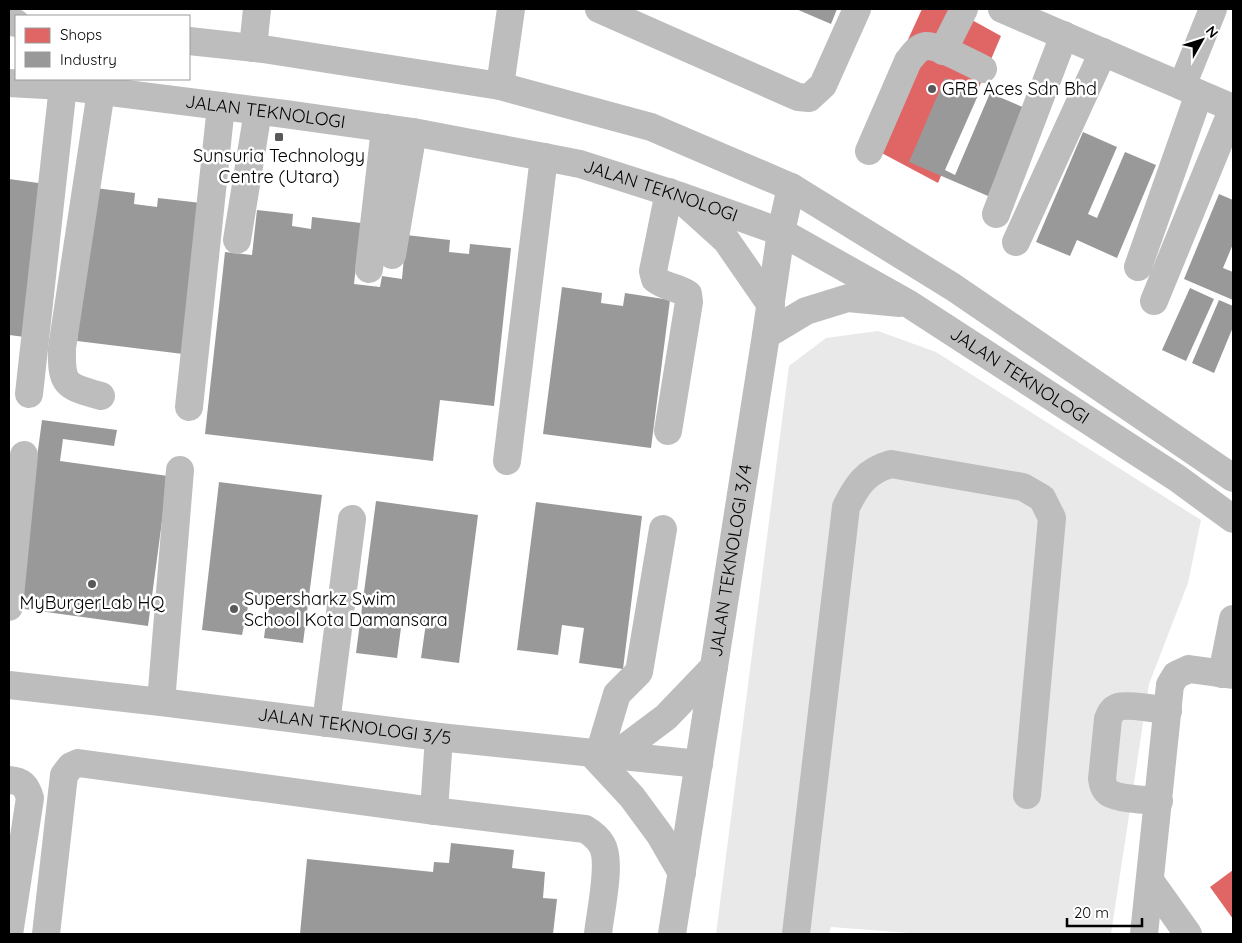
<svg xmlns="http://www.w3.org/2000/svg" width="1242" height="943" viewBox="0 0 1242 943" font-family="Quicksand,sans-serif">
  <rect width="100%" height="100%" fill="#fff"/>
  <path fill="#e9e9e9" d="M878 331 936 352 1201 520 1188 583 1149 684 1111 934H922L831 927 829 934H716L789 366 826 338Z"/>
  <g fill="#e06666">
    <path d="M922 9H952L1001 36 938 183 861 142Z"/>
    <path d="M1233 870V919L1210 887Z"/>
  </g>
  <g fill="#999">
    <path d="M796 9H837L831 24Z"/>
    <path d="M945 78 979 93 945 170 955 175 990 93 1025 108 988 196 909 162Z"/>
    <path d="M1083 132 1117 147 1088 214 1097 218 1125 152 1156 165 1117 258 1077 240 1070 256 1036 242Z"/>
    <path d="M9 179 46 184 25 337 9 335Z"/>
    <path d="M95 188 135 193 134 204 157 207 158 198 201 203 183 354 77 341Z"/>
    <path d="M1219 194 1233 200V244L1223 268 1233 272V300L1184 279Z"/>
    <path d="M257 210 293 214 292 226 311 229 312 217 361 223 354 284 380 287 382 276 402 279 406 235 450 240 449 252 469 254 470 244 511 248 494 406 440 400 433 461 205 434 225 252 252 255Z"/>
    <path d="M562 287 602 293 601 303 623 306 625 293 670 300 651 448 543 434Z"/>
    <path d="M1190 288 1214 299 1186 361 1162 350Z"/>
    <path d="M1219 300 1233 306V327L1214 373 1192 363Z"/>
    <path d="M42 420 117 430 114 446 63 439 60 461 168 476 148 626 17 608Z"/>
    <path d="M219 482 322 495 303 643 264 638 268 605 249 602 242 635 202 630Z"/>
    <path d="M376 501 478 515 459 663 421 658 426 623 402 620 397 658 356 653Z"/>
    <path d="M536 502 642 516 623 669 579 663 584 628 562 625 558 655 517 650Z"/>
    <path d="M451 843 514 850 512 868 545 872 543 898 557 899 553 934H300L307 859 433 872 434 862 449 863Z"/>
  </g>
  <g fill="none" stroke-linecap="round" stroke-linejoin="round">
    <g stroke="#bdbdbd" stroke-width="28">
      <path d="M599 9 798 97 809 98 823 85 857 9"/>
      <path d="M1002 9 1233 108"/>
      <path d="M9 22 16 23"/>
      <path d="M189 41 263 49 500 86 651 127 791 187 953 287 1233 478"/>
      <path d="M253 48 257 9"/>
      <path d="M943 51 964 9"/>
      <path id="s1" d="M9 83 63 86 285 114 413 132 544 157 580 164 677 195 781 232 909 304 1177 478 1233 519"/>
      <path d="M500 86 511 9"/>
      <path d="M1182 86 1213 9"/>
      <path d="M101 91 62 348C61 386 66 386 101 396"/>
      <path d="M869 151 908 61C913 55 918 47 926 46 939 45 970 63 983 69"/>
      <path d="M685 203 726 240 771 305"/>
      <path d="M996 214 1064 35"/>
      <path d="M237 240 258 111"/>
      <path d="M1016 242 1103 52"/>
      <path d="M392 255 413 132"/>
      <path d="M1138 267 1199 94"/>
      <path d="M369 269 385 128"/>
      <path d="M1154 301 1233 108"/>
      <path d="M766 335 806 311 848 298 900 303"/>
      <path d="M29 394 63 86"/>
      <path d="M189 407 221 106"/>
      <path d="M668 431 689 302 688 294C677 287 665 287 655 279L653 271 669 192"/>
      <path d="M507 461 544 157"/>
      <path d="M9 607 24 455"/>
      <path d="M1222 674 1233 619"/>
      <path id="s2" d="M9 685 161 702 439 737 699 764"/>
      <path d="M161 702 180 470"/>
      <path d="M326 723 352 519"/>
      <path d="M592 754 632 797 660 835 682 873"/>
      <path d="M599 754 617 694 639 672 663 529"/>
      <path d="M614 756 666 717 714 667"/>
      <path d="M9 780C22 781 26 785 30 798L9 934"/>
      <path d="M1159 801C1146 800 1119 799 1109 793 1104 789 1103 785 1102 779L1108 719C1110 714 1112 709 1118 707 1128 704 1157 709 1168 711"/>
      <path d="M434 811 439 737"/>
      <path d="M1151 882 1188 934"/>
      <path d="M46 934 64 775 71 766 78 763 434 811 585 829C592 833 598 838 602 845 612 862 600 913 598 934"/>
      <path id="s3" d="M672 934 766 335 781 232 791 187"/>
      <path d="M796 934 846 507C857 485 866 471 891 464L1023 487 1042 498 1052 518 1027 795"/>
      <path d="M1144 934 1170 685 1176 675 1189 669 1233 675"/>
    </g>
  </g>
  <g fill="#595959" stroke="#fff" stroke-width="2">
    <circle cx="932" cy="89" r="5"/>
    <rect x="274" y="132" width="10" height="10" rx="2.5"/>
    <circle cx="92" cy="584" r="5"/>
    <circle cx="234" cy="609" r="5"/>
  </g>
  <g text-anchor="middle" stroke-width="5" stroke-linejoin="round" paint-order="stroke">
    <g font-size="18" fill="#000" stroke="#fff" text-anchor="start">
      <text x="942" y="95">GRB Aces Sdn Bhd</text>
      <text x="279" y="162" text-anchor="middle">Sunsuria Technology<tspan x="279" dy="21">Centre (Utara)</tspan></text>
      <text x="244" y="605">Supersharkz Swim<tspan x="244" dy="21">School Kota Damansara</tspan></text>
      <text x="92" y="609" text-anchor="middle">MyBurgerLab HQ</text>
    </g>
    <g font-size="18" fill="#000" stroke="#fff">
      <text dy="6" stroke="none"><textPath href="#s1" startOffset="258">JALAN TEKNOLOGI</textPath></text>
      <text dy="6" stroke="none"><textPath href="#s1" startOffset="662">JALAN TEKNOLOGI</textPath></text>
      <text dy="6" stroke="none"><textPath href="#s1" startOffset="1068">JALAN TEKNOLOGI</textPath></text>
      <text dy="6" stroke="none"><textPath href="#s3" startOffset="378">JALAN TEKNOLOGI 3/4</textPath></text>
      <text dy="6" stroke="none"><textPath href="#s2" startOffset="348">JALAN TEKNOLOGI 3/5</textPath></text>
    </g>
  </g>
  <rect width="1242" height="943" fill="none" stroke="#000000" stroke-width="20"/>
  <rect x="15" y="15" width="175" height="65" fill="#ffffff" stroke="#999999"/>
  <rect x="25" y="28" width="25" height="15" fill="#e06666" stroke="#999999"/>
  <text x="60" y="40" font-size="15" fill="#000000">Shops</text>
  <rect x="25" y="52" width="25" height="15" fill="#999999" stroke="#999999"/>
  <text x="60" y="65" font-size="15" fill="#000000">Industry</text>
  <g transform="translate(1202 40) rotate(51)" stroke="#ffffff" stroke-width="4" paint-order="stroke">
  <path d="M0-4L9 19L0 12L-9 19Z" fill="#000000"/>
  <text y="-8" font-size="14" font-weight="bold" text-anchor="middle" fill="#000000">N</text>
  </g>
  <path d="M1067 918v8h75v-8" fill="none" stroke="#000000" stroke-width="2.5"/>
  <text x="1074" y="918" font-size="15" fill="#000000" stroke="#ffffff" stroke-width="4" paint-order="stroke">20 m</text>
</svg>
